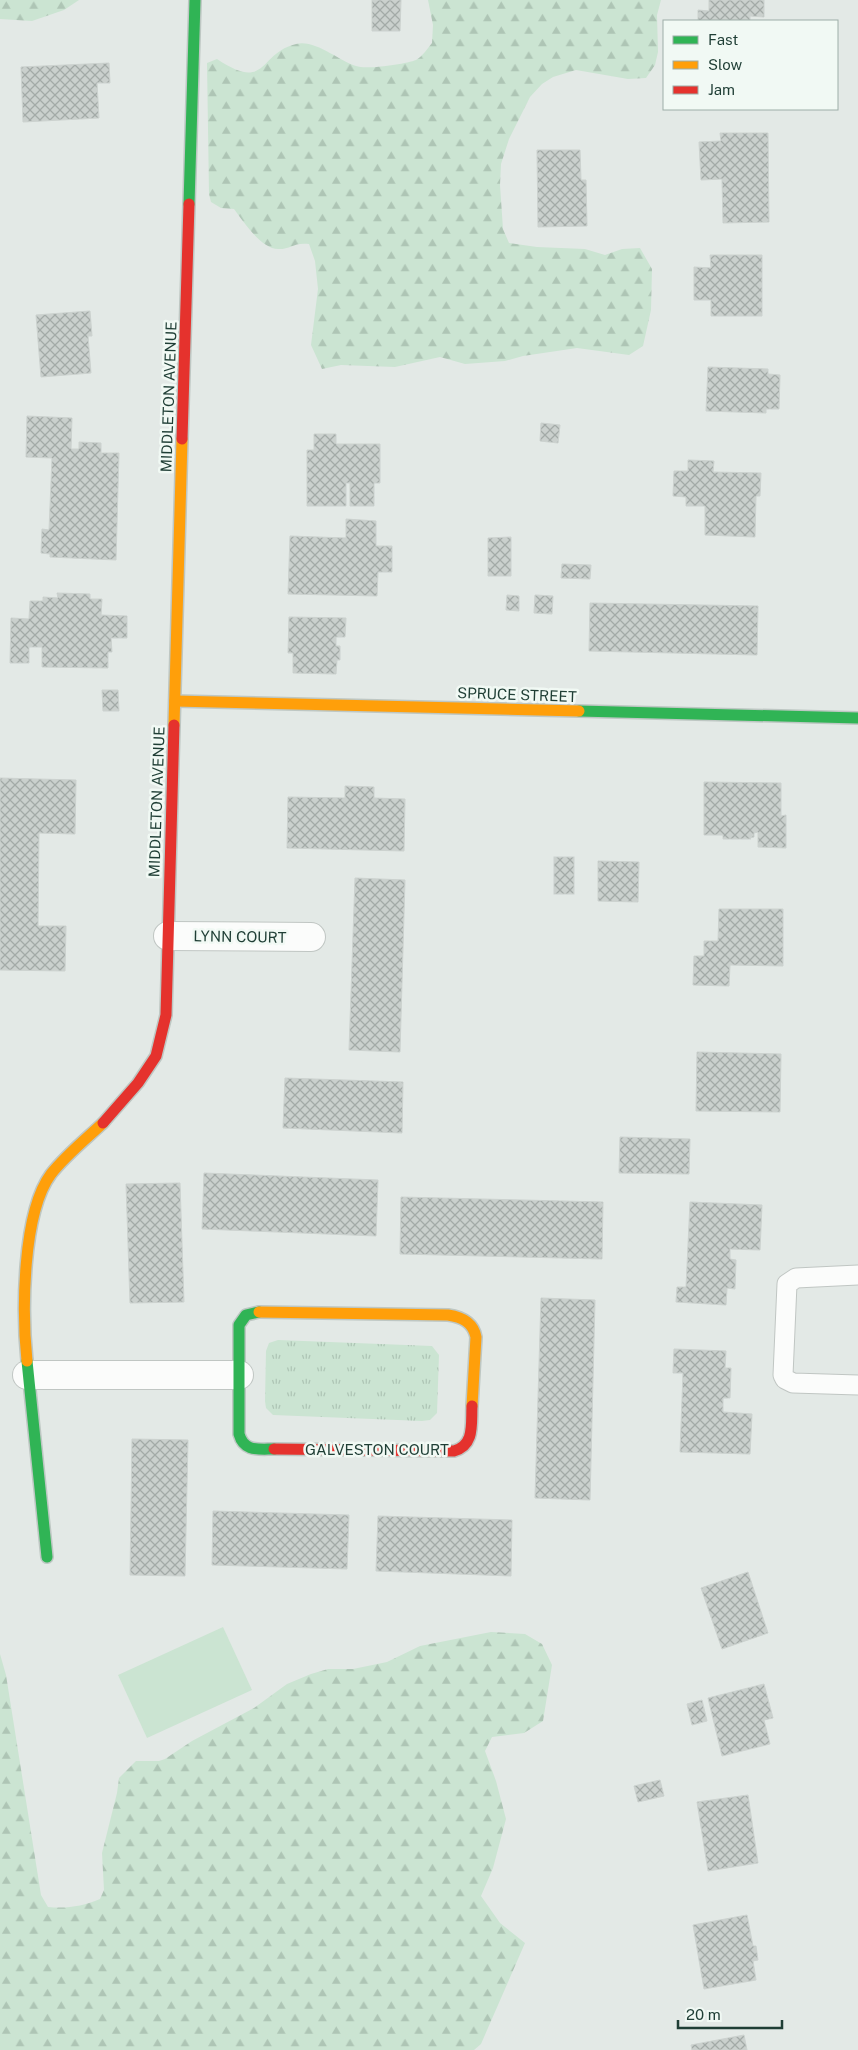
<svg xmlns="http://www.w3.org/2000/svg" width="858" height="2050" viewBox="0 0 858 2050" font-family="'Public Sans',sans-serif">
  <defs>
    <pattern id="grass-tufts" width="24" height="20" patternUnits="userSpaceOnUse" patternTransform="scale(1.25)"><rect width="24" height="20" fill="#cbe4d2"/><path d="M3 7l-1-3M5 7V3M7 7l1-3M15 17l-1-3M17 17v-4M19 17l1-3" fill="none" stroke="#aec5b5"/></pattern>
    <pattern id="forest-firs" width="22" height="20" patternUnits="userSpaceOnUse" patternTransform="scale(1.25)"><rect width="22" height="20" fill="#cbe4d2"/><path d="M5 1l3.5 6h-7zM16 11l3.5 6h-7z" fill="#aec5b5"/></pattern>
    <pattern id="building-cross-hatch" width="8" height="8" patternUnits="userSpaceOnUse" patternTransform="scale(1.25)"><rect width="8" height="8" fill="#cad0cd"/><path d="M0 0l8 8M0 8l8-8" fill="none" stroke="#a3aaa7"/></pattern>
  </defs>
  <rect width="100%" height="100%" fill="#e3e9e6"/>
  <path fill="url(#grass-tufts)" d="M278 1340 432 1346 439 1355 437 1413 430 1420 422 1421 273 1415 266 1408 265 1401 266 1351 269 1343Z"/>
  <g fill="url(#forest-firs)">
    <path d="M0 0H79L64 10 32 21 0 19Z"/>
    <path d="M428 0H661L657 15 658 52 655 65 646 78 628 79 576 70 553 77 542 84 530 97 509 139 501 164 500 185 503 229 509 243 537 247 585 249 605 255 622 249 640 248 652 269 651 310 643 346 629 355 577 348 523 356 505 361 465 364 440 357 395 367 341 365 322 369 311 345 318 289 315 261 309 244C294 242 291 249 279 249 262 250 243 221 234 209L221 208 211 202 209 194 207 63 217 59C268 93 258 53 296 44 315 39 339 61 356 66 366 70 406 64 416 60 422 57 428 48 432 43L433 25Z"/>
    <path d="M491 1632 525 1634 542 1644 552 1665 543 1721 524 1733 492 1737 485 1751 496 1781 506 1819 493 1868 481 1896 500 1923 525 1943 481 2044 474 2050H0V1654L6 1675 41 1895 48 1907C67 1909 83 1906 100 1899L104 1890 102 1853 117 1793 119 1778 136 1761H159L165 1759 192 1741 254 1708 287 1684 311 1674 328 1669H353L387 1662 420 1646Z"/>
  </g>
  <path fill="#cbe4d2" d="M223 1627 252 1690 147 1738 118 1675Z"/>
  <g fill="url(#building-cross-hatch)" stroke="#ccd2cf">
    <path d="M372 0H401L400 31H372Z"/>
    <path d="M709 0H764V17L750 16V21H698V10L709 11Z"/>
    <path d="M109 63 110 83H97L99 118 23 122 21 67Z"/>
    <path d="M720 133H768L769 222 723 223 722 179 701 180 699 142 721 141Z"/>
    <path d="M537 150H580L581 180H586L587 226 538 227Z"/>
    <path d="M710 255H762V316H711V300H694V267L711 268Z"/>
    <path d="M90 311 92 336H88L91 373 41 377 36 315Z"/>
    <path d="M708 367 768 369V374L780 375 779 409H766V413L706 411Z"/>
    <path d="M27 416 72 418 71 449H79V442L101 443V453H119L116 560 50 557V554L41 553 42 529 49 530 52 458 26 457Z"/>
    <path d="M541 423 560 425 558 443 540 441Z"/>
    <path d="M314 434H336V444H380V483H374V506H350V483H346V506H307V450H314Z"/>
    <path d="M688 460 714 461 713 472 761 473 760 496H756L755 537 705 535V506H686V497L673 496 674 471H688Z"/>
    <path d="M346 519 376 521V546H392V572H378L377 596 288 594 290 536 346 538Z"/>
    <path d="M511 537V576H488V538Z"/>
    <path d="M562 564 591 565 590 579 561 578Z"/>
    <path d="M57 593 90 594V599H102L101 615 127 616V638H111L112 652H108V668L42 667V647H29V663H10L11 618 29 619 30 601H43V597L58 598Z"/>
    <path d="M507 595 519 596V611L506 610Z"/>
    <path d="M535 595 553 596 552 614 534 613Z"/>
    <path d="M590 603 758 606 757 655 589 651Z"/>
    <path d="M289 617 346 618 345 637H336V646H340V660H337L336 674 293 673V653H288Z"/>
    <path d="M102 690H118L119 711H103Z"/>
    <path d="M0 778 76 780 75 834 39 833 38 926H66L65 971 0 970Z"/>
    <path d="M704 782 781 783V816L786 815V848L758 847V832L754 833V837L750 838 751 839H723V835H704Z"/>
    <path d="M345 786 374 787V798L405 799 404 851 287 848 288 797 345 798Z"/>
    <rect x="554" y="857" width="20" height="37"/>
    <path d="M598 861 639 862 638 902 598 901Z"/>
    <path d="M355 878 405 880 400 1052 349 1050Z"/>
    <path d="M719 909H783V966L730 965 729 986 693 985 694 956H704V941H718Z"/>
    <path d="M697 1052 781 1054 780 1112 696 1111Z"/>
    <path d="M285 1078 403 1082 402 1133 283 1128Z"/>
    <path d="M620 1137 690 1139 689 1174 619 1173Z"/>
    <path d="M204 1173 378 1180 376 1236 202 1229Z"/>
    <path d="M180 1183 184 1302 130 1303 126 1184Z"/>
    <path d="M401 1197 603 1202 602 1259 400 1254Z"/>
    <path d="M690 1202 762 1205 760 1250 730 1249V1259L736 1260 735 1289 727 1288 726 1305 676 1302 677 1287H686Z"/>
    <path d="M541 1298 595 1300 590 1500 535 1498Z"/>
    <path d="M674 1349 726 1351 725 1368H731L730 1398H723V1412L752 1414 750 1454 680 1452 683 1373H673Z"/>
    <path d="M132 1439 188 1440 185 1576 130 1575Z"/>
    <path d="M213 1511 349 1515 347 1569 212 1565Z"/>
    <path d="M378 1516 512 1520 511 1576 376 1571Z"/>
    <path d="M748 1572 768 1633 722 1649 701 1588Z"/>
    <path d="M764 1684 773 1718 764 1720 770 1744 722 1756 708 1698Z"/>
    <path d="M702 1700 707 1721 692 1725 687 1704Z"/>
    <path d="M660 1780 664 1796 638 1802 634 1786Z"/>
    <path d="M748 1795 758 1863 708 1871 697 1802Z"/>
    <path d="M747 1915 753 1946H756L758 1960 753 1961 756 1980 704 1989 693 1925Z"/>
    <path d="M744 2035 747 2050H692L691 2045Z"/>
  </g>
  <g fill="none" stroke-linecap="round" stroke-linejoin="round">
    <defs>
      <path id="lane" d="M858 1275 796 1278 787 1284 783 1375 785 1379 793 1383 858 1385"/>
      <g id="street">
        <path d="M168 936 311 937"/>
        <path d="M27 1375H239"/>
      </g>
      <g id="fast">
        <path d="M189 204 195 0"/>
        <path d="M579 711 858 718"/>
        <path d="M259 1312 246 1315 239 1325V1434C244 1452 258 1449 274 1449"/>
        <path d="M27 1361 47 1557"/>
      </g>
      <g id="slow">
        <path d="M175 701 579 711"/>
        <path d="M174 725 182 439"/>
        <path d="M259 1312 448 1315C462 1317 473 1322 476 1337L472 1406"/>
        <path d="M27 1361C22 1313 22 1213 51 1174 66 1155 86 1139 103 1123"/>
      </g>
      <g id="jam">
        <path d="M182 439 189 204"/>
        <path d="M103 1123 138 1083 156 1056 166 1015 174 725"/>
        <path d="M274 1449 454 1451C475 1445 471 1424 472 1406"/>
      </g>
    </defs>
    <use href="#lane" stroke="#c0c6c3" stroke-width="21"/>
    <use href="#street" stroke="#c0c6c3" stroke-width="30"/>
    <use href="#fast" stroke="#bec7c3" stroke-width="14"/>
    <use href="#slow" stroke="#bec7c3" stroke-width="14"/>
    <use href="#jam" stroke="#bec7c3" stroke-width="14"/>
    <use href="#lane" stroke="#fbfcfb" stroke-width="19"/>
    <use href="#street" stroke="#fbfcfb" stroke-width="28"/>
    <use href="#fast" stroke="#30b455" stroke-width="11"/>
    <use href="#slow" stroke="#ff9f0a" stroke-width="11"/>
    <use href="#jam" stroke="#e5322d" stroke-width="11"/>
  </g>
  <g text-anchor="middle" stroke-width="5" stroke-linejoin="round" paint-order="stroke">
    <g font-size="15" fill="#1f3e35" stroke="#f1f9f4">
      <text transform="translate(169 397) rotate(-88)" y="5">MIDDLETON AVENUE</text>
      <text transform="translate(517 695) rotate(2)" y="5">SPRUCE STREET</text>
      <text transform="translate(157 802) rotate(-88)" y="5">MIDDLETON AVENUE</text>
      <text transform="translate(240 937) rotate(1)" y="5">LYNN COURT</text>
      <text x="377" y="1455">GALVESTON COURT</text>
    </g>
  </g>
  <rect x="663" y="20" width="175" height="90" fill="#f1f9f4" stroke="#9daea8"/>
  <rect x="673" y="36" width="25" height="8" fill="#30b455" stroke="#9daea8"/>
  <text x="708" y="45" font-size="15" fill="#1f3e35">Fast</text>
  <rect x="673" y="61" width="25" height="8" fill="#ff9f0a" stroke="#9daea8"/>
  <text x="708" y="70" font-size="15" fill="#1f3e35">Slow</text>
  <rect x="673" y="86" width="25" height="8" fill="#e5322d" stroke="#9daea8"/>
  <text x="708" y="95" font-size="15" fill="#1f3e35">Jam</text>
  <path d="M678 2020v8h104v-8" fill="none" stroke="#1f3e35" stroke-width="2.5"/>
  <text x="686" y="2020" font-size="15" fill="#1f3e35" stroke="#f1f9f4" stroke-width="4" paint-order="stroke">20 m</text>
</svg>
